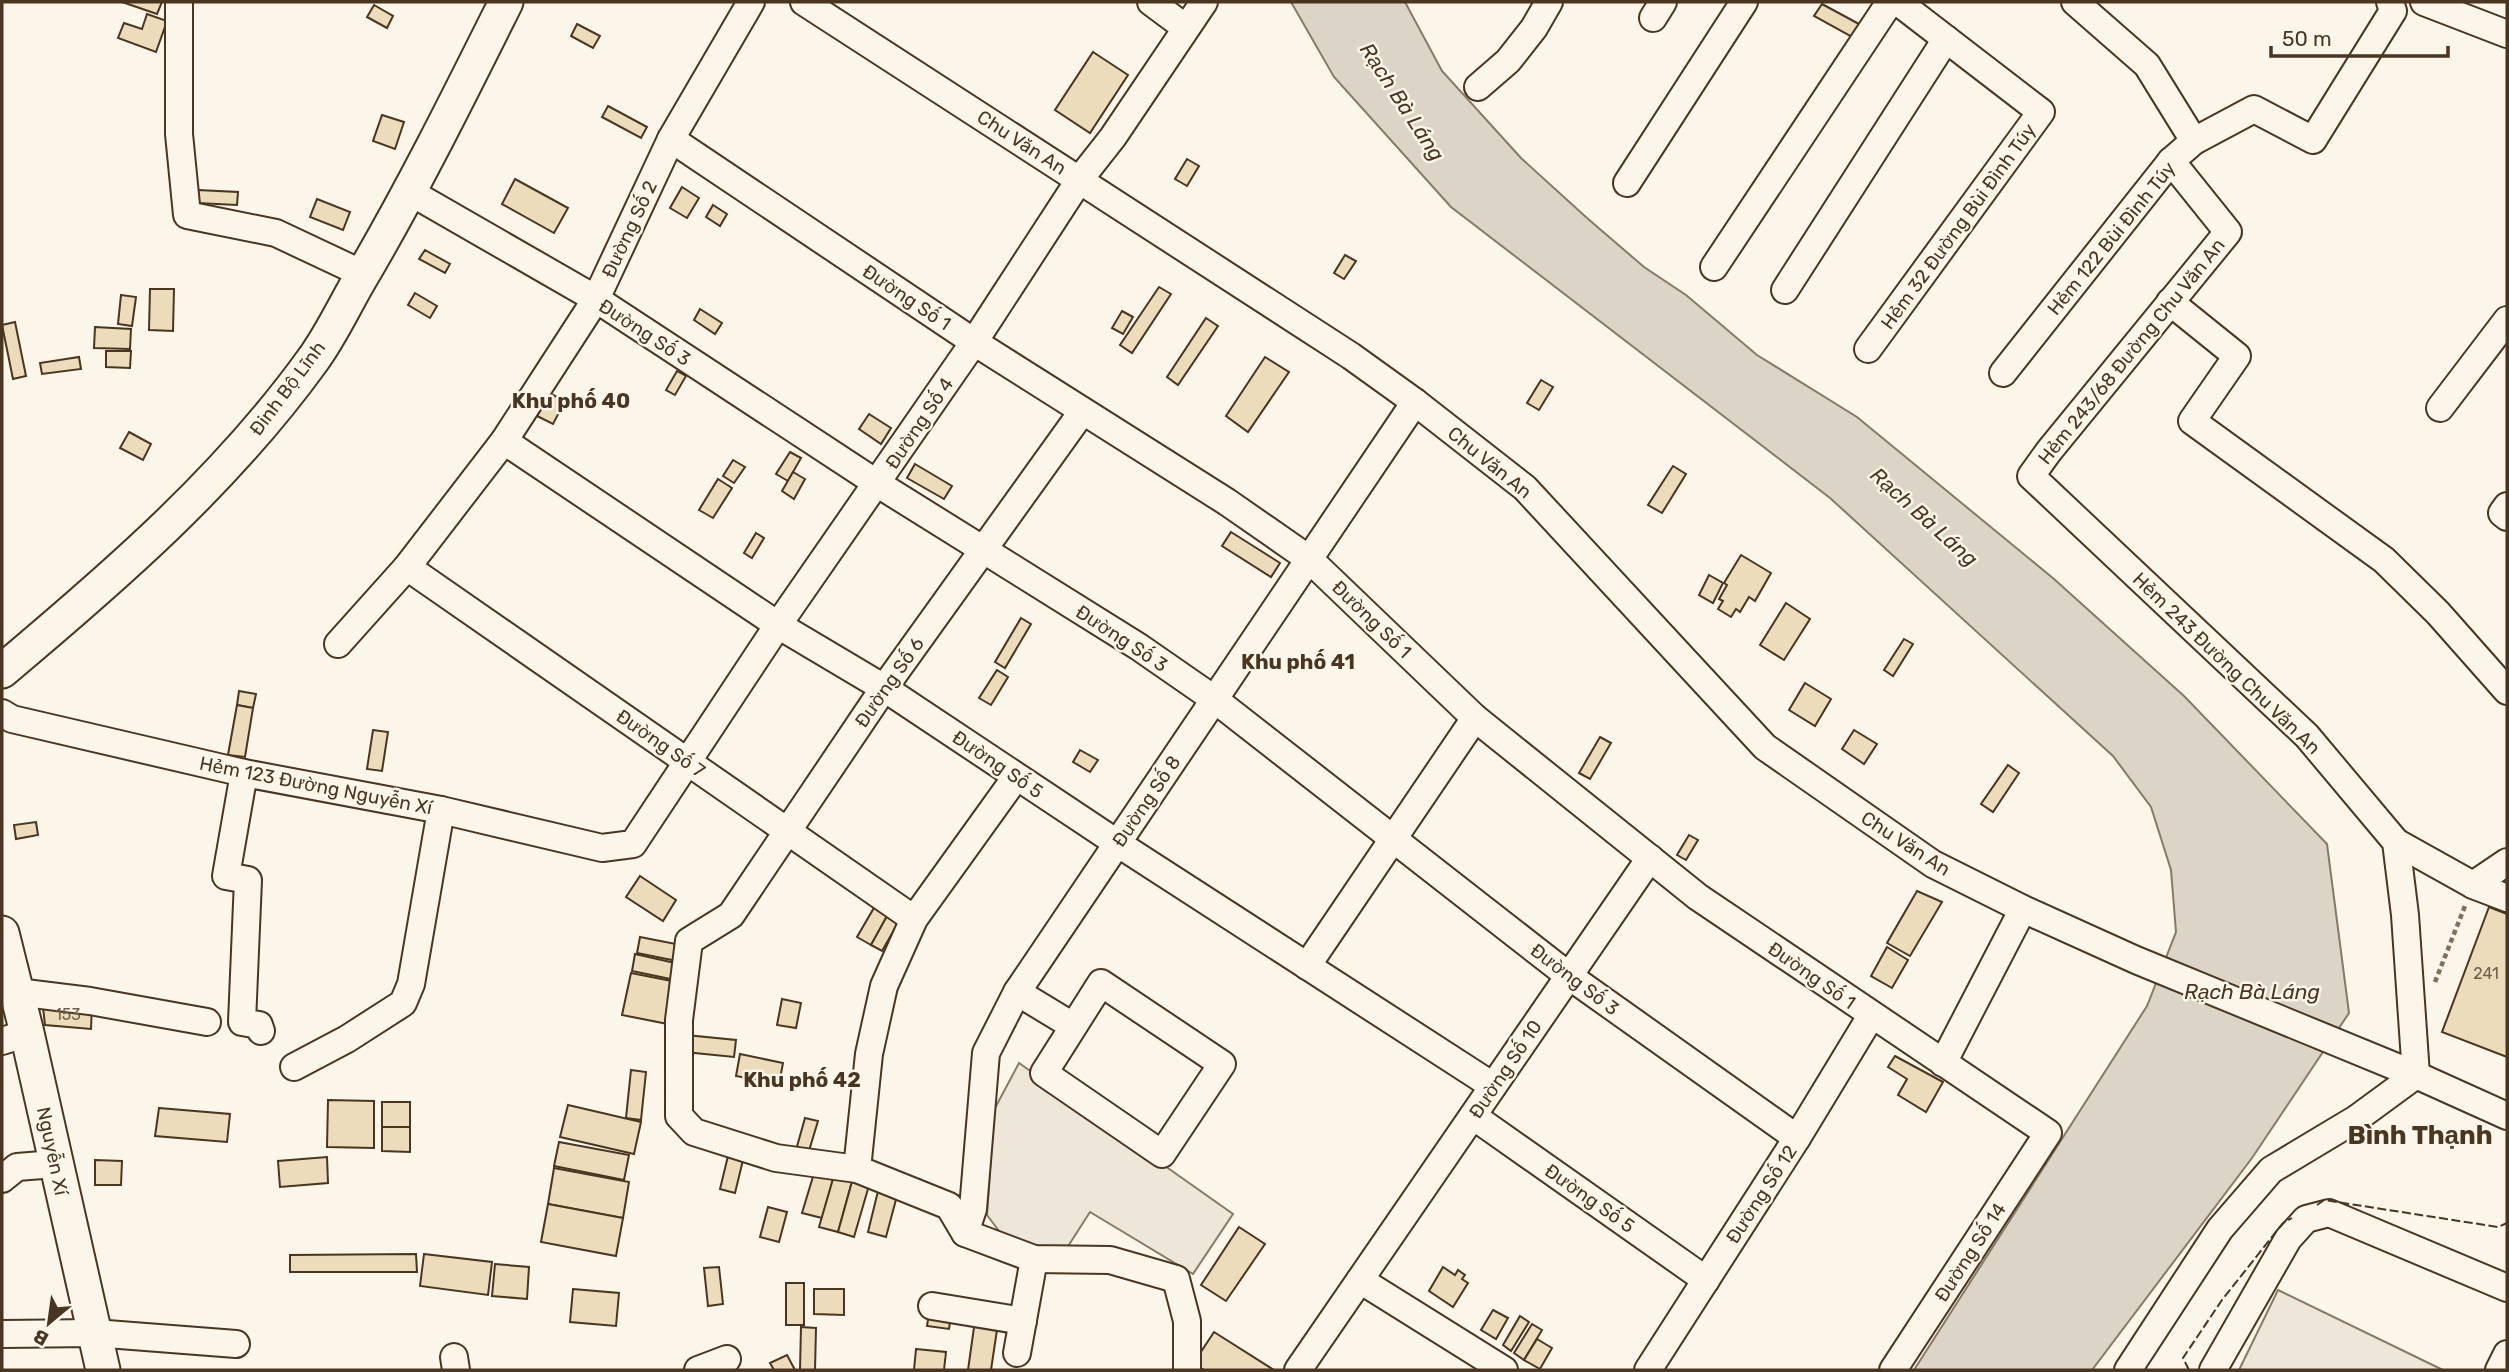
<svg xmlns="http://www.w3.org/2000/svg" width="2509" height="1372" viewBox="0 0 2509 1372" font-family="Rubik,sans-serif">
  <rect width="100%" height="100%" fill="#fbf6e9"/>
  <g fill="#ede6d9" stroke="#887966" stroke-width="2">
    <path d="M1019 1063 1233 1214 1193 1274 1090 1212 1065 1251 1053 1254 1002 1235 987 1215 994 1110Z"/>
    <path d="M2278 1290 2443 1370H2239Z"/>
  </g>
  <path fill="#dcd4c6" stroke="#887966" stroke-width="2" d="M1291 2H1405L1442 71 1521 158 1587 218 1644 267 1686 295 1757 355 1857 417 2054 579 2184 696 2327 844 2349 1013 2252 1158 2092 1370H1914L2147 1006 2176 932 2171 870 2151 807 2113 756 1830 498 1451 207 1334 77Z"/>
  <g fill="#ecdcbc" stroke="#4a3520" stroke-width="2">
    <path d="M122 2H162L157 14Z"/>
    <path d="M1822 4 1859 24 1852 37 1814 16Z"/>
    <path d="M374 5 393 16 387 28 367 17Z"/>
    <path d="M147 14 167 21 156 52 118 38 124 23 142 29Z"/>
    <path d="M577 24 600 36 593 48 571 36Z"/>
    <path d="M1093 52 1128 75 1090 133 1055 110Z"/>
    <path d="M608 106 647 127 641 138 602 117Z"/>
    <path d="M382 115 404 122 395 149 373 141Z"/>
    <path d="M1187 159 1199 166 1187 186 1175 179Z"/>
    <path d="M515 179 568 208 554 233 502 204Z"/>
    <path d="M682 187 699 198 687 218 670 208Z"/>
    <path d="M198 190 238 192 237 205 197 203Z"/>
    <path d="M317 199 350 212 343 230 310 217Z"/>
    <path d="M713 205 727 214 720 226 706 217Z"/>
    <path d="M425 250 450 264 445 273 419 259Z"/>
    <path d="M1345 255 1356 261 1344 279 1334 273Z"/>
    <path d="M1159 287 1171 294 1132 353 1120 345Z"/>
    <path d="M150 289H174L173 331 149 330Z"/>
    <path d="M415 293 437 306 430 318 408 305Z"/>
    <path d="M121 295 136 297 132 326 118 324Z"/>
    <path d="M700 309 722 323 715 334 694 320Z"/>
    <path d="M1122 311 1133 317 1123 334 1112 328Z"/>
    <path d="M1206 318 1218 326 1178 385 1167 377Z"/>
    <path d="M15 322 26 376 13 379 2 325Z"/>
    <path d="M95 327 131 329 130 349 94 348Z"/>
    <path d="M106 351H131L130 368 106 367Z"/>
    <path d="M79 357 81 369 42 374 40 363Z"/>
    <path d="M1265 357 1289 372 1248 432 1226 416Z"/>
    <path d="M677 371 686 376 675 395 666 390Z"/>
    <path d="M1541 380 1553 387 1539 410 1527 403Z"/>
    <path d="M549 393 565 401 553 424 537 416Z"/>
    <path d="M869 414 891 428 881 444 859 429Z"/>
    <path d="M129 432 151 444 143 460 120 448Z"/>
    <path d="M790 452 801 458 788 481 776 474Z"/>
    <path d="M733 460 745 467 734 483 723 476Z"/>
    <path d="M915 464 952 486 944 499 907 478Z"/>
    <path d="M1673 466 1686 474 1662 513 1648 505Z"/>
    <path d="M793 472 805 479 794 499 782 491Z"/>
    <path d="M718 479 732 488 713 518 699 510Z"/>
    <path d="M1231 532 1280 563 1271 577 1222 546Z"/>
    <path d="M756 533 764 538 752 558 744 553Z"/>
    <path d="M1741 555 1771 573 1755 601 1749 597 1740 612 1736 609 1731 617 1718 609 1723 601 1719 599 1727 585 1724 583Z"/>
    <path d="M1709 575 1723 583 1713 603 1699 595Z"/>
    <path d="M1786 603 1810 619 1784 660 1760 645Z"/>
    <path d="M1021 618 1031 624 1005 668 995 662Z"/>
    <path d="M1904 639 1913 644 1893 676 1884 670Z"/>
    <path d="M997 670 1008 677 991 705 979 698Z"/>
    <path d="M1805 683 1831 699 1815 726 1789 710Z"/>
    <path d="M239 691 256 694 253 708 237 705Z"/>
    <path d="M237 705 253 708 245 757 228 755Z"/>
    <path d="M373 730 388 732 382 771 367 769Z"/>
    <path d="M1854 730 1877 744 1864 764 1842 749Z"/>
    <path d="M1600 737 1611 743 1590 779 1579 773Z"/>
    <path d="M1080 750 1098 760 1090 772 1073 762Z"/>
    <path d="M2008 765 2019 773 1993 812 1981 804Z"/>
    <path d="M36 822 38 835 16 839 14 825Z"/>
    <path d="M1689 835 1698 840 1686 860 1677 855Z"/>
    <path d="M640 876 676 900 663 921 626 897Z"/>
    <path d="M1917 891 1942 902 1910 956 1887 943Z"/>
    <path d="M878 901 891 909 871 945 857 937Z"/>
    <path d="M2489 907 2507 914V1057L2442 1032Z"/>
    <path d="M887 916 898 923 882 951 871 945Z"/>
    <path d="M640 937 686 946 682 962 637 953Z"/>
    <path d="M1887 947 1908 960 1892 988 1871 976Z"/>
    <path d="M635 954 684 965 680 981 632 971Z"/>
    <path d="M631 973 682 983 673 1025 622 1015Z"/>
    <path d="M42 998 92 1004 91 1029 45 1025Z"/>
    <path d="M782 999 801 1003 796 1028 777 1025Z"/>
    <path d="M686 1035 736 1040 734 1057 685 1052Z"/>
    <path d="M740 1054 783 1063 779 1084 736 1076Z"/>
    <path d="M1895 1056 1943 1082 1926 1112 1898 1095 1907 1079 1888 1067Z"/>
    <path d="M631 1070 646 1072 641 1120 626 1118Z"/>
    <path d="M328 1100 374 1101V1148L327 1147Z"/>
    <rect x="382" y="1102" width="28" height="25"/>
    <path d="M568 1105 641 1122 634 1154 560 1137Z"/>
    <path d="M159 1108 230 1114 227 1142 155 1136Z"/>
    <path d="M805 1118 818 1121 808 1154 796 1150Z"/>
    <path d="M382 1127H410V1152L382 1151Z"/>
    <path d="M559 1142 629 1155 624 1180 554 1166Z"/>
    <path d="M728 1156 743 1160 735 1193 720 1189Z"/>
    <path d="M327 1157 328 1183 280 1187 278 1161Z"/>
    <path d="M95 1160 122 1161 121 1185H95Z"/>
    <path d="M554 1168 629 1182 623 1218 548 1204Z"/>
    <path d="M815 1170 834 1176 822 1218 802 1213Z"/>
    <path d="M835 1172 853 1178 838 1232 819 1227Z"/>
    <path d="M853 1178 870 1182 854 1237 838 1232Z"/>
    <path d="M879 1187 898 1192 886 1237 868 1232Z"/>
    <path d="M548 1204 623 1218 616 1256 541 1242Z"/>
    <path d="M768 1207 787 1212 779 1242 760 1237Z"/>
    <path d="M1239 1227 1265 1244 1226 1301 1201 1285Z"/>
    <path d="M416 1254 417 1272H290V1255Z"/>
    <path d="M424 1254 492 1262 488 1295 420 1286Z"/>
    <path d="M495 1264 529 1267 527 1299 492 1296Z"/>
    <path d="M719 1267 723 1304 708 1306 704 1268Z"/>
    <path d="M1443 1267 1455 1275 1458 1270 1465 1275 1462 1279 1468 1283 1453 1307 1429 1291Z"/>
    <rect x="786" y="1283" width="18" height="42"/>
    <path d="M573 1289 619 1293 616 1326 570 1322Z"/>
    <path d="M814 1289H844V1315L814 1314Z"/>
    <path d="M1493 1310 1508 1318 1496 1339 1481 1330Z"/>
    <path d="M929 1313 951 1316 949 1329 927 1326Z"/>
    <path d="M1520 1316 1529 1322 1511 1351 1503 1345Z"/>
    <path d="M975 1320 998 1323 991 1370H968Z"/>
    <path d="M1532 1324 1542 1330 1524 1360 1514 1353Z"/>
    <path d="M801 1327 816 1328 815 1370H800Z"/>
    <path d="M1214 1332 1274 1370H1204L1193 1364Z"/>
    <path d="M1537 1339 1552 1348 1540 1369 1524 1360Z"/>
    <path d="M916 1349 946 1352 944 1370H914Z"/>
    <path d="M787 1355 795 1370H774L770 1363Z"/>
  </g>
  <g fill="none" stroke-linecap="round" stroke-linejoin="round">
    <defs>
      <g id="minor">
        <path d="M179 2V134L187 215 276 233 363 274"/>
        <path d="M804 2 1351 356 1415 402 1525 488 1765 747 1933 864 2023 909 2136 960 2416 1075 2507 1116"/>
        <path d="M1151 2 1186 28"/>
        <path d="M2075 2 2147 65 2194 141"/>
        <path d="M2424 2 2507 34"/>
        <path d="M1653 18 1663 2"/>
        <path d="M1478 87 1508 61 1534 28 1549 2"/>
        <path d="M671 139 974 342 1227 502 1309 559 1475 718 1698 897 2048 1133 1893 1370"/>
        <path d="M1627 183 1744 2"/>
        <path d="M410 192 596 299 878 484 1139 647 1214 699 1569 976 1797 1138"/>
        <path d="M1714 267 1890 2"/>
        <path d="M1785 290 1946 39"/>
        <path d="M2170 302 2237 356 2192 421 2384 560 2438 613 2507 691"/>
        <path d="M1868 349 2041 112 1898 2"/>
        <path d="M2003 373 2171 161 2194 141 2254 109 2313 140 2393 11 2390 2"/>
        <path d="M2440 408 2507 320"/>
        <path d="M1082 412 884 688 731 915 689 941 679 1020V1116L694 1132 776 1158 857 1169 949 1206 965 1233 1034 1259 1110 1260 1176 1279 1187 1321V1370"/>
        <path d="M504 441 778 625 884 688 1117 843 1493 1086"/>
        <path d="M2507 506 2502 513 2507 517"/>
        <path d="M407 567 914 919"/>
        <path d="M338 644 407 567 504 441 596 299 671 139 751 2"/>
        <path d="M2 713 12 719 244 773 441 810 602 848 633 844 778 625 974 342 1080 179 1113 137 1204 2"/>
        <path d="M244 773 226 876 248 880 242 1022 259 1025 261 1031"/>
        <path d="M2396 842 2473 885 2507 862"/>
        <path d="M2473 885 2507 898"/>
        <path d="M1307 966 1475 718"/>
        <path d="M1101 983 1222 1064 1162 1154 1044 1073Z"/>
        <path d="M17 992 90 1001 207 1022"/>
        <path d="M1017 992 1073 1026"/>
        <path d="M2 1041 27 1033"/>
        <path d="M1943 1063 2023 909"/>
        <path d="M294 1067 347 1039 403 1003 411 984 441 810"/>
        <path d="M1473 1116 1706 1280"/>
        <path d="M857 1169 869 1054 884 986 914 919 1016 777"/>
        <path d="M2 1179 17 1167 55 1164"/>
        <path d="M965 1233 973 1209 986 1053 1017 992 1415 402"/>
        <path d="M1360 1280 1504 1370"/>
        <path d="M932 1306 1023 1321"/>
        <path d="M2 1334 94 1333 236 1344"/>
        <path d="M1017 1353 1034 1259"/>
        <path d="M454 1357 456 1370"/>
        <path d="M698 1370 727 1359"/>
        <path d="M1298 1370 1650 858"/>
        <path d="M1648 1370 1797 1138 1871 1016"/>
        <path d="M2128 1370 2220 1229 2271 1170 2356 1119 2416 1075 2405 915 2396 842 2307 736 2031 476 2049 451 2228 232 2171 161"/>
        <path d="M2213 1370 2288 1239 2306 1219 2329 1213 2507 1288"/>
        <path d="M2499 1370 2507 1354"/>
      </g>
      <g id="major">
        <path d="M2 671C114 577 226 480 312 361 332 334 346 302 363 274 415 185 460 94 506 2"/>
        <path d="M2 933 27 1033 103 1370"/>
      </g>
    </defs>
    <use href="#minor" stroke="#4a3520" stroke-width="30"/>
    <use href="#major" stroke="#4a3520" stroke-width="37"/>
    <path stroke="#7f6f5c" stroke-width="4.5" stroke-dasharray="5 3.5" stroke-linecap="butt" d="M2435 982 2465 906"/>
    <use href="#minor" stroke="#fbf6e9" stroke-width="26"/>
    <use href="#major" stroke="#fbf6e9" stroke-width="33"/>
    <g stroke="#4a3520" stroke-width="2" stroke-dasharray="9 3.5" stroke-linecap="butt">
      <path d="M2317 1205 2324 1200 2498 1227 2507 1223"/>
      <path d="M2189 1370 2183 1358 2222 1300 2283 1223 2292 1218"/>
    </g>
  </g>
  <g text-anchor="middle" stroke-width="5" stroke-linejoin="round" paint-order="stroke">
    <g font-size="16" fill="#725f47">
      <text x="2486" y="979">241</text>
      <text x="68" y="1020">153</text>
    </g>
    <g font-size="19" fill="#4a3520" stroke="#fbf6e9">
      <text transform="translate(1022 142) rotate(33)" y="7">Chu Văn An</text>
      <text transform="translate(1958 226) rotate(-54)" y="7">Hẻm 32 Đường Bùi Đình Túy</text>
      <text transform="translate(629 229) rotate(-65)" y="7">Đường Số 2</text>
      <text transform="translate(2111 238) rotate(-51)" y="7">Hẻm 122 Bùi Đình Túy</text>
      <text transform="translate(907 297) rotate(34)" y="7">Đường Số 1</text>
      <text transform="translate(645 332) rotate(33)" y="7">Đường Số 3</text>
      <text transform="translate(2131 351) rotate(-51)" y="7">Hẻm 243/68 Đường Chu Văn An</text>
      <text transform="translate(287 388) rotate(-53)" y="7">Đinh Bộ Lĩnh</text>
      <text transform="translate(919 423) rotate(-56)" y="7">Đường Số 4</text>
      <text transform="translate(1490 462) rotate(39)" y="7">Chu Văn An</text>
      <text transform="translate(1372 619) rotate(44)" y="7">Đường Số 1</text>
      <text transform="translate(1122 638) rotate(33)" y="7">Đường Số 3</text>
      <text transform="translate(2227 663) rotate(44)" y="7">Hẻm 243 Đường Chu Văn An</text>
      <text transform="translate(889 682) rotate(-55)" y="7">Đường Số 6</text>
      <text transform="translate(661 743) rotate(35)" y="7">Đường Số 7</text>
      <text transform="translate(998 764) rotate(34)" y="7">Đường Số 5</text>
      <text transform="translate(316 785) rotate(11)" y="7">Hẻm 123 Đường Nguyễn Xí</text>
      <text transform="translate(1146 801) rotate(-56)" y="7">Đường Số 8</text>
      <text transform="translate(1906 843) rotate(33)" y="7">Chu Văn An</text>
      <text transform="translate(1812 975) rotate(35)" y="7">Đường Số 1</text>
      <text transform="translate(1575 979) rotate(37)" y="7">Đường Số 3</text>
      <text transform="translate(1505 1069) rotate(-56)" y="7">Đường Số 10</text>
      <text transform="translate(53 1151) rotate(78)" y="7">Nguyễn Xí</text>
      <text transform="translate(1761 1194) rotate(-57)" y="7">Đường Số 12</text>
      <text transform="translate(1590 1198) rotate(35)" y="7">Đường Số 5</text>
      <text transform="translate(1970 1252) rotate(-57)" y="7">Đường Số 14</text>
    </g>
    <g font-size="21" font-style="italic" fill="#4a3520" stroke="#fbf6e9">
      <text transform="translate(1402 102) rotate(57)" y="7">Rạch Bà Láng</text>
      <text transform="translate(1924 517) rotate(42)" y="7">Rạch Bà Láng</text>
      <text x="2252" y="999">Rạch Bà Láng</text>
    </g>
    <g font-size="21" font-weight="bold" fill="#4a3520" stroke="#fbf6e9">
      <text x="571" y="408">Khu phố 40</text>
      <text x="1298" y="669">Khu phố 41</text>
      <text x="802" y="1087">Khu phố 42</text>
    </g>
    <g font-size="26" font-weight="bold" fill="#4a3520" stroke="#fbf6e9">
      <text x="2420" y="1144">Bình Thạnh</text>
    </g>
  </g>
  <rect width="2509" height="1372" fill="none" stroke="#4a3520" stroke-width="7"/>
  <g transform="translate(49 1323) rotate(209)" stroke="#fbf6e9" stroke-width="5" paint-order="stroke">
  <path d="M0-5L12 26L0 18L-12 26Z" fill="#4a3520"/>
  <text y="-10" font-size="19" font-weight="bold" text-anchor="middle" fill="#4a3520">B</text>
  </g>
  <path d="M2271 46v10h177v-10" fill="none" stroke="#4a3520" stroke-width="3.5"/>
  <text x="2282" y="46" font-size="21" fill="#4a3520" stroke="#fbf6e9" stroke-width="5" paint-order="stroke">50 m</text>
</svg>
